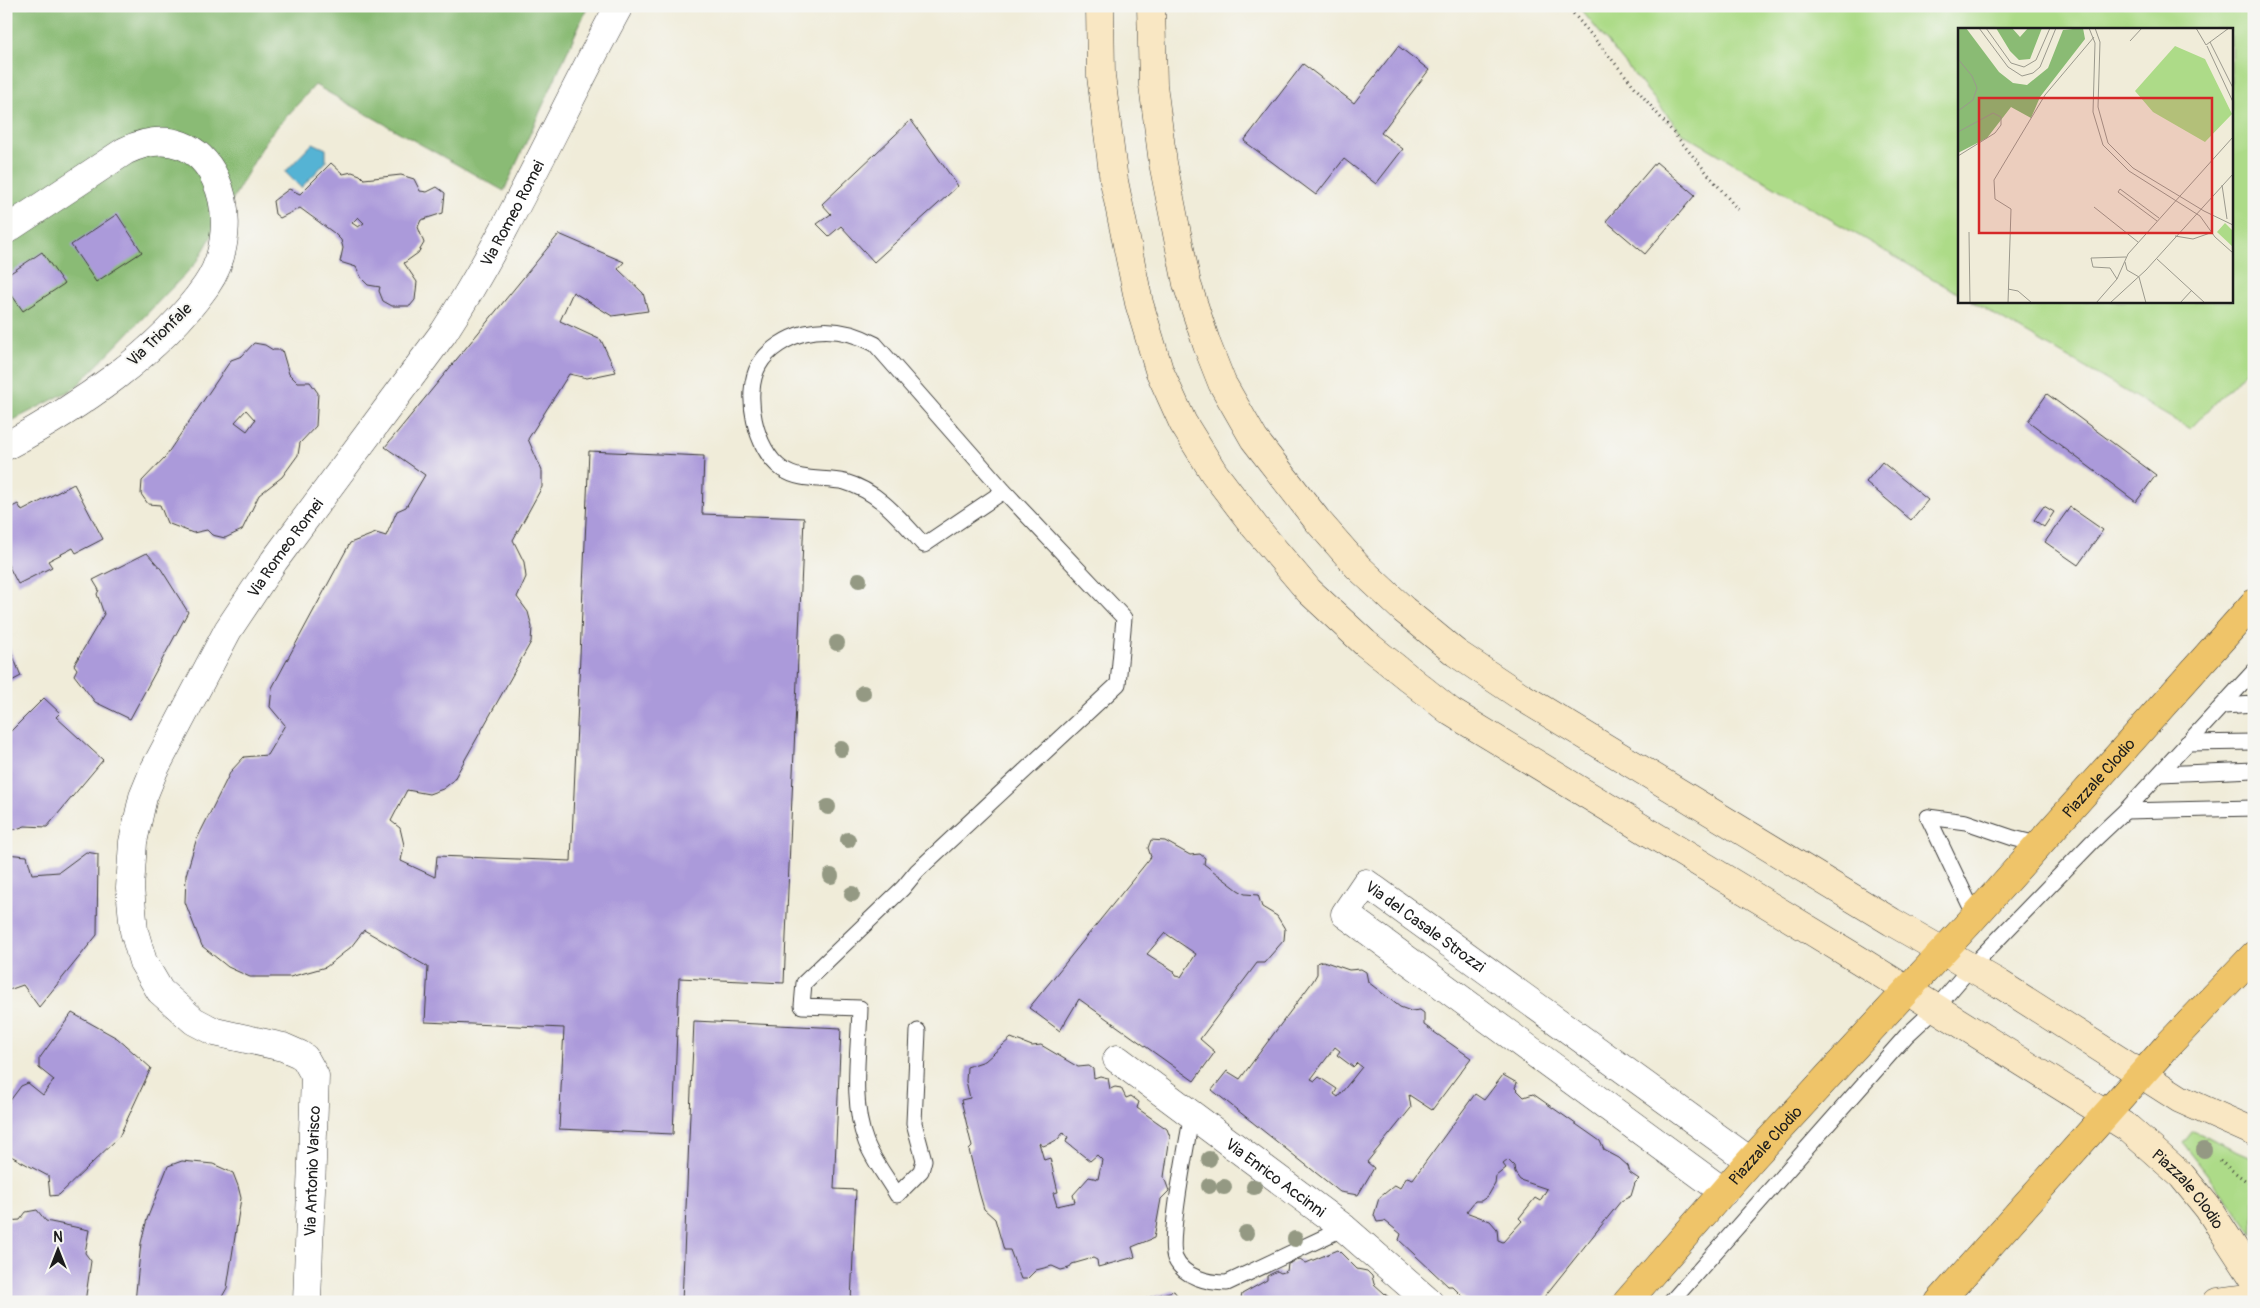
<svg xmlns="http://www.w3.org/2000/svg" width="2260" height="1308" viewBox="0 0 2260 1308" font-family="Pangolin,sans-serif">
  <rect width="100%" height="100%" fill="#f6f6f2"/>
  <filter id="ink" filterUnits="userSpaceOnUse"><feTurbulence type="fractalNoise" baseFrequency=".02" numOctaves="2"/><feDisplacementMap in="SourceGraphic" scale="10" xChannelSelector="R" yChannelSelector="G"/><feConvolveMatrix kernelMatrix="1 2 1 2 8 2 1 2 1" color-interpolation-filters="sRGB"/></filter>
  <filter id="wash" filterUnits="userSpaceOnUse"><feTurbulence type="fractalNoise" baseFrequency=".0096" numOctaves="4" result="noise"/><feDisplacementMap in="SourceGraphic" scale="20" xChannelSelector="R" yChannelSelector="G"/><feGaussianBlur stdDeviation="1.12" result="paint"/><feColorMatrix in="noise" values="0 0 0 0 0 0 0 0 0 0 0 0 0 0 0 0 0 1.4 0 .05"/><feComposite in="paint" operator="in"/></filter>
  <g filter="url(#wash)">
    <rect width="100%" height="100%" fill="#f0ecd9"/>
    <g fill="#addb88" stroke="#647c52">
      <path d="M1578 6H2254V363L2190 429 1971 301H2231V29H1959V294L1682 133Z"/>
      <path d="M2193 1131 2254 1158V1235L2183 1143Z"/>
    </g>
    <path fill="#8abb74" stroke="#536c48" d="M6 6H588L504 191 315 85 268 137 197 262 75 388 6 424Z"/>
    <path fill="#55b3d4" stroke="#386878" d="M313 143 326 149V162L301 188 285 172Z"/>
    <g id="blocks">
      <g fill="#ab9ada" fill-rule="evenodd">
        <path d="M1398 46 1429 70 1381 133 1403 149 1376 184 1344 159 1316 195 1244 141 1303 64 1354 103Z"/>
        <path d="M911 120 958 186 874 262 841 226 829 236 817 224 831 214 822 204Z"/>
        <path d="M1656 162 1695 195 1645 254 1606 221Z"/>
        <path d="M331 163 343 174 352 172 360 175 364 179 401 175 414 179 420 191 427 192 437 187 445 193 443 213 421 220 418 227 424 243 418 253 404 263 417 282 415 300 410 306H392L383 301 379 291 380 287 368 285 362 279 356 267 340 262 343 248 341 240 334 233 300 208 280 218 275 214 273 201 289 189 300 194ZM358 217 364 223 358 227 352 223Z"/>
        <path d="M117 214 142 252 96 282 71 245Z"/>
        <path d="M559 234 624 262 618 269 643 293 648 311 612 316 573 292 560 321 601 340 616 372 587 378 569 374 528 439 542 471V487L513 540 524 562 526 577 517 597 528 612 532 627 531 642 453 781 443 789 429 794 407 790 391 821 400 828 404 845 401 861 435 877 437 856 571 861 589 451 704 456 702 514 804 518 784 983 679 978 673 1134 559 1129 564 1028 425 1022 428 967 364 930 351 947 326 967 290 977H250L228 967 202 946 185 902 186 875 196 841 231 771 244 757 267 755 285 725 270 707 272 688 350 543 376 533 386 536 397 511 406 507 425 475 385 447Z"/>
        <path d="M42 252 64 284 23 311 6 287V276Z"/>
        <path d="M254 343 265 345 273 350H282L289 374 297 382H310L318 393 316 426 300 443 298 455 282 477 259 495 242 530 225 538 212 535 207 530 193 533 167 523 160 505 148 504 141 494 142 481 165 457 231 360 242 356ZM246 410 255 420 247 431 235 422Z"/>
        <path d="M2047 394 2156 475 2136 502 2028 421Z"/>
        <path d="M1882 462 1928 500 1911 520 1866 482Z"/>
        <path d="M74 484 103 539 76 553 73 548 48 561 52 567 18 584 6 561V510L18 504 22 511Z"/>
        <path d="M2044 506 2054 512 2044 527 2034 520Z"/>
        <path d="M2070 507 2103 530 2078 565 2045 542Z"/>
        <path d="M147 553 161 569 188 612 130 719 95 702 74 675 77 669 74 665 104 614 97 594 99 590 93 580Z"/>
        <path d="M6 639 21 676 6 684Z"/>
        <path d="M44 698 60 713 56 717 103 760 47 827 25 826 7 832 6 736Z"/>
        <path d="M1151 840 1165 841 1190 855 1200 854 1205 858 1204 864 1238 890 1245 894 1258 895 1262 907 1277 916 1285 929 1284 940 1264 963H1257L1200 1039 1215 1052 1194 1081 1079 999 1060 1031 1029 1008 1151 857 1148 848ZM1165 933 1196 954 1181 977 1175 976 1174 971 1147 954Z"/>
        <path d="M86 852 98 854 97 935 39 1007 23 985 6 991V854L27 856 32 874 59 872Z"/>
        <path d="M1323 961 1349 970 1361 969 1366 972 1368 982 1400 1007 1411 1011 1420 1010 1424 1013V1025L1471 1058 1432 1110 1409 1095 1411 1108 1367 1162 1374 1168 1358 1195 1340 1192 1212 1090 1227 1071 1240 1079 1313 981 1317 974V963ZM1335 1047 1340 1051 1337 1055 1353 1067 1357 1063 1362 1067 1338 1097 1334 1094 1337 1089 1319 1077 1315 1081 1311 1079Z"/>
        <path d="M72 1013 117 1038 151 1068 119 1137 59 1195 50 1196 48 1176 9 1155 6 1151V1106L21 1086 28 1083 43 1095 54 1080 39 1068V1059Z"/>
        <path d="M694 1021 841 1028 834 1189 856 1190 851 1302H682Z"/>
        <path d="M1011 1038 1032 1046 1041 1045 1078 1067 1089 1066 1093 1069 1094 1078 1100 1076 1108 1078 1110 1089 1115 1087 1121 1088 1126 1098 1131 1096 1139 1102 1137 1108 1167 1129 1170 1137 1164 1177 1169 1191 1161 1199 1154 1238 1132 1247 1135 1257 1098 1267 1097 1260 1093 1258 1072 1264 1069 1268 1061 1270 1052 1266 1036 1270 1027 1279H1021L1010 1250H1004L995 1219 984 1209 979 1192 969 1150 972 1147 961 1100 970 1098 966 1081 967 1067 985 1061ZM1063 1133 1068 1137 1066 1142 1090 1161 1097 1155 1102 1160 1098 1179 1089 1177 1073 1195 1075 1202 1057 1206 1053 1193 1058 1192 1050 1158 1044 1160 1039 1143 1043 1146 1051 1143 1058 1139Z"/>
        <path d="M1503 1075 1517 1083 1515 1088 1524 1097 1533 1094 1600 1141 1604 1150 1619 1158 1628 1166 1630 1173 1639 1179 1635 1183 1631 1196 1621 1201 1540 1302H1468L1452 1286H1448L1399 1240 1401 1234 1385 1221 1377 1222 1374 1215 1379 1198 1395 1185 1400 1188 1407 1177 1413 1179 1475 1094 1484 1100ZM1508 1160 1514 1166 1515 1173 1520 1180 1547 1189 1540 1201 1535 1198 1519 1218 1522 1221 1503 1242 1498 1240 1497 1229 1490 1221 1466 1212 1475 1201H1481L1488 1196 1495 1184 1496 1176 1506 1168 1503 1164Z"/>
        <path d="M182 1161 213 1164 233 1173 238 1186 241 1198 227 1288 219 1302H135L141 1243 147 1219 168 1166Z"/>
        <path d="M37 1210 46 1221 89 1230 85 1253 91 1261 85 1302H8L6 1221 20 1220 26 1212Z"/>
        <path d="M1338 1250 1357 1269 1367 1271 1372 1276 1374 1284 1394 1302H1240L1242 1294 1267 1280V1276L1277 1271 1281 1273 1287 1271 1288 1264 1300 1259 1306 1263Z"/>
        <path d="M1174 1291 1182 1302H1136V1301Z"/>
      </g>
    </g>
  </g>
  <g filter="url(#ink)">
    <use href="#blocks" fill-opacity="0" stroke="#3c3b38" stroke-width="1"/>
    <g fill="none" stroke-linecap="round" stroke-linejoin="round">
      <defs>
        <g id="service">
          <path d="M2224 706 2254 704"/>
          <path d="M2187 743 2254 742"/>
          <path d="M2160 774 2254 770"/>
          <path d="M2125 811 2254 808"/>
          <path d="M1928 817 1966 822 2013 838 2037 844"/>
          <path d="M1928 817 1975 916"/>
          <path d="M918 1031 914 1123 924 1160 921 1171 897 1195C887 1178 873 1160 866 1142 850 1101 859 1051 860 1008L802 1006 804 983 903 888 917 871 1118 684 1124 618 1004 491 875 344C853 332 829 327 805 333 788 337 768 349 759 365 743 393 755 450 782 469 801 482 823 477 845 482 880 492 900 519 924 545L1004 491"/>
          <path d="M1192 1113C1188 1140 1167 1238 1175 1258 1183 1277 1208 1283 1227 1283L1344 1228"/>
          <path d="M1671 1302 1906 1036 1935 1009 1971 967 2092 842 2125 811 2254 671"/>
        </g>
        <g id="minor">
          <path id="s1" d="M1117 1059 1344 1228 1429 1302"/>
          <path id="s2" d="M1724 1192 1345 914 1366 883 1750 1161"/>
          <path id="s3" d="M307 1302 315 1076 305 1058 299 1054 283 1047 215 1032 194 1021 160 991 143 962 134 931 130 888 133 842 143 797 154 770 228 630 274 561 444 332C511 228 560 114 619 6"/>
        </g>
        <path id="tertiary" d="M6 230 125 151C214 108 250 223 206 286 159 353 77 408 6 446"/>
        <g id="secondary">
          <path id="s4" d="M1100 6 1101 76 1114 181 1139 303 1159 370 1183 423 1214 473 1255 527 1309 591 1365 643 1451 712 1859 960 2128 1128 2182 1176 2208 1208 2254 1279"/>
          <path d="M1151 6 1153 85 1163 163 1187 284 1207 345 1222 383 1254 439 1317 520 1358 567 1404 610 1456 653 1522 697 1892 922 2000 984 2180 1099 2254 1132"/>
          <path d="M2217 1302 2254 1297"/>
        </g>
        <g id="primary">
          <path id="s5" d="M1627 1302 1750 1161 1968 924 2254 603"/>
          <path d="M1939 1302 2167 1046 2254 955"/>
        </g>
      </defs>
      <use href="#service" stroke="#3c3b38" stroke-width="17"/>
      <use href="#minor" stroke="#3c3b38" stroke-width="29"/>
      <use href="#tertiary" stroke="#3c3b38" stroke-width="29"/>
      <use href="#secondary" stroke="#3c3b38" stroke-width="29"/>
      <use href="#primary" stroke="#3c3b38" stroke-width="29"/>
      <g stroke="#3c3b38" stroke-width="3" stroke-dasharray="1 4" stroke-linecap="butt">
        <path d="M1567 6 1739 211"/>
        <path d="M6 15 10 6"/>
        <path d="M2220 1161 2254 1187"/>
      </g>
      <use href="#service" stroke="#fff" stroke-width="15"/>
      <use href="#minor" stroke="#fff" stroke-width="28"/>
      <use href="#tertiary" stroke="#fff" stroke-width="28"/>
      <use href="#secondary" stroke="#f9e7c3" stroke-width="28"/>
      <use href="#primary" stroke="#efc469" stroke-width="28"/>
    </g>
    <g fill="#949983">
      <circle cx="859" cy="580" r="8"/>
      <circle cx="837" cy="643" r="8"/>
      <circle cx="863" cy="693" r="8"/>
      <circle cx="841" cy="749" r="8"/>
      <circle cx="828" cy="807" r="8"/>
      <circle cx="848" cy="840" r="8"/>
      <circle cx="831" cy="876" r="8"/>
      <circle cx="852" cy="894" r="8"/>
      <circle cx="2204" cy="1150" r="8"/>
      <circle cx="1209" cy="1159" r="8"/>
      <circle cx="1209" cy="1186" r="8"/>
      <circle cx="1224" cy="1187" r="8"/>
      <circle cx="1254" cy="1187" r="8"/>
      <circle cx="1246" cy="1233" r="8"/>
      <circle cx="1295" cy="1239" r="8"/>
    </g>
  </g>
  <g text-anchor="middle" stroke-width="4" stroke-linejoin="round" paint-order="stroke">
    <g font-size="16" fill="#1c1c1c" stroke="#f6f6f2">
      <text dy="6" stroke="none"><textPath href="#s3" startOffset="1304">Via Romeo Romei</textPath></text>
      <text transform="translate(159 334) rotate(-44)" y="6">Via Trionfale</text>
      <text dy="6" stroke="none"><textPath href="#s3" startOffset="899">Via Romeo Romei</textPath></text>
      <text dy="6" stroke="none"><textPath href="#s5" startOffset="705">Piazzale Clodio</textPath></text>
      <text dy="6" stroke="none"><textPath href="#s2" startOffset="581">Via del Casale Strozzi</textPath></text>
      <text dy="6" stroke="none"><textPath href="#s5" startOffset="209">Piazzale Clodio</textPath></text>
      <text dy="6" stroke="none"><textPath href="#s3" startOffset="131">Via Antonio Varisco</textPath></text>
      <text dy="6" stroke="none"><textPath href="#s1" startOffset="198">Via Enrico Accinni</textPath></text>
      <text dy="6" stroke="none"><textPath href="#s4" startOffset="1706">Piazzale Clodio</textPath></text>
    </g>
  </g>
  <g transform="translate(1958 28)">
    <rect width="275" height="275" fill="#f0ecd9"/>
    <path d="M217 18 247 31 274 86 247 114 195 84 177 63ZM267 195 275 203V219L259 204Z" fill="#addb88"/>
    <path d="M0 0H8L41 44 55 55 69 57 90 40 105 2 125 0 127 11 82 69 73 90 53 79 29 110 0 125ZM38 0H54L62 9 70 0H84L72 31 61 32 52 23Z" fill="#8abb74"/>
    <path fill="none" stroke="#9b998d" stroke-width="1" d="M21 0 50 39 64 48 75 45 82 39 98 0M28 0 53 35 66 39 78 32 92 0M131 0 137 15 135 84 145 117 171 143 242 188 257 209 275 225M137 0 142 14 140 79 150 115 175 140 246 183 275 197M238 0 248 17M172 13 184 0M252 14 275 60M248 17 271 0M249 18 275 74M0 31 14 48 19 60 15 72 0 83M0 104 35 85 43 89V97L37 105 0 128M264 157 269 191M0 175V205M136 179 180 214M199 193 160 164 162 161 201 190M11 204 12 275M217 208 235 211 255 204M199 231 247 275M167 234 169 242 181 249M181 249 188 275M159 251 152 240 135 239 133 230 168 229M50 261 60 263 74 275M50 275 53 181 37 171 36 152 87 67 136 9M138 275 159 251 170 226 275 109M152 275 188 242 275 146M222 275 234 262"/>
    <path fill="#d62828" fill-opacity="0.15" stroke="#d62828" stroke-width="2.5" d="M21 70H254V205H21Z"/>
    <rect width="275" height="275" fill="none" stroke="#1c1c1c" stroke-width="2.5"/>
  </g>
  <rect width="2260" height="1308" fill="none" stroke="#f6f6f2" stroke-width="25"/>
  <g transform="translate(58 1250)" stroke="#f6f6f2" stroke-width="4" paint-order="stroke">
  <path d="M0-4L9 19L0 12L-9 19Z" fill="#1c1c1c"/>
  <text y="-8" font-size="14" font-weight="bold" text-anchor="middle" fill="#1c1c1c">N</text>
  </g>
</svg>
